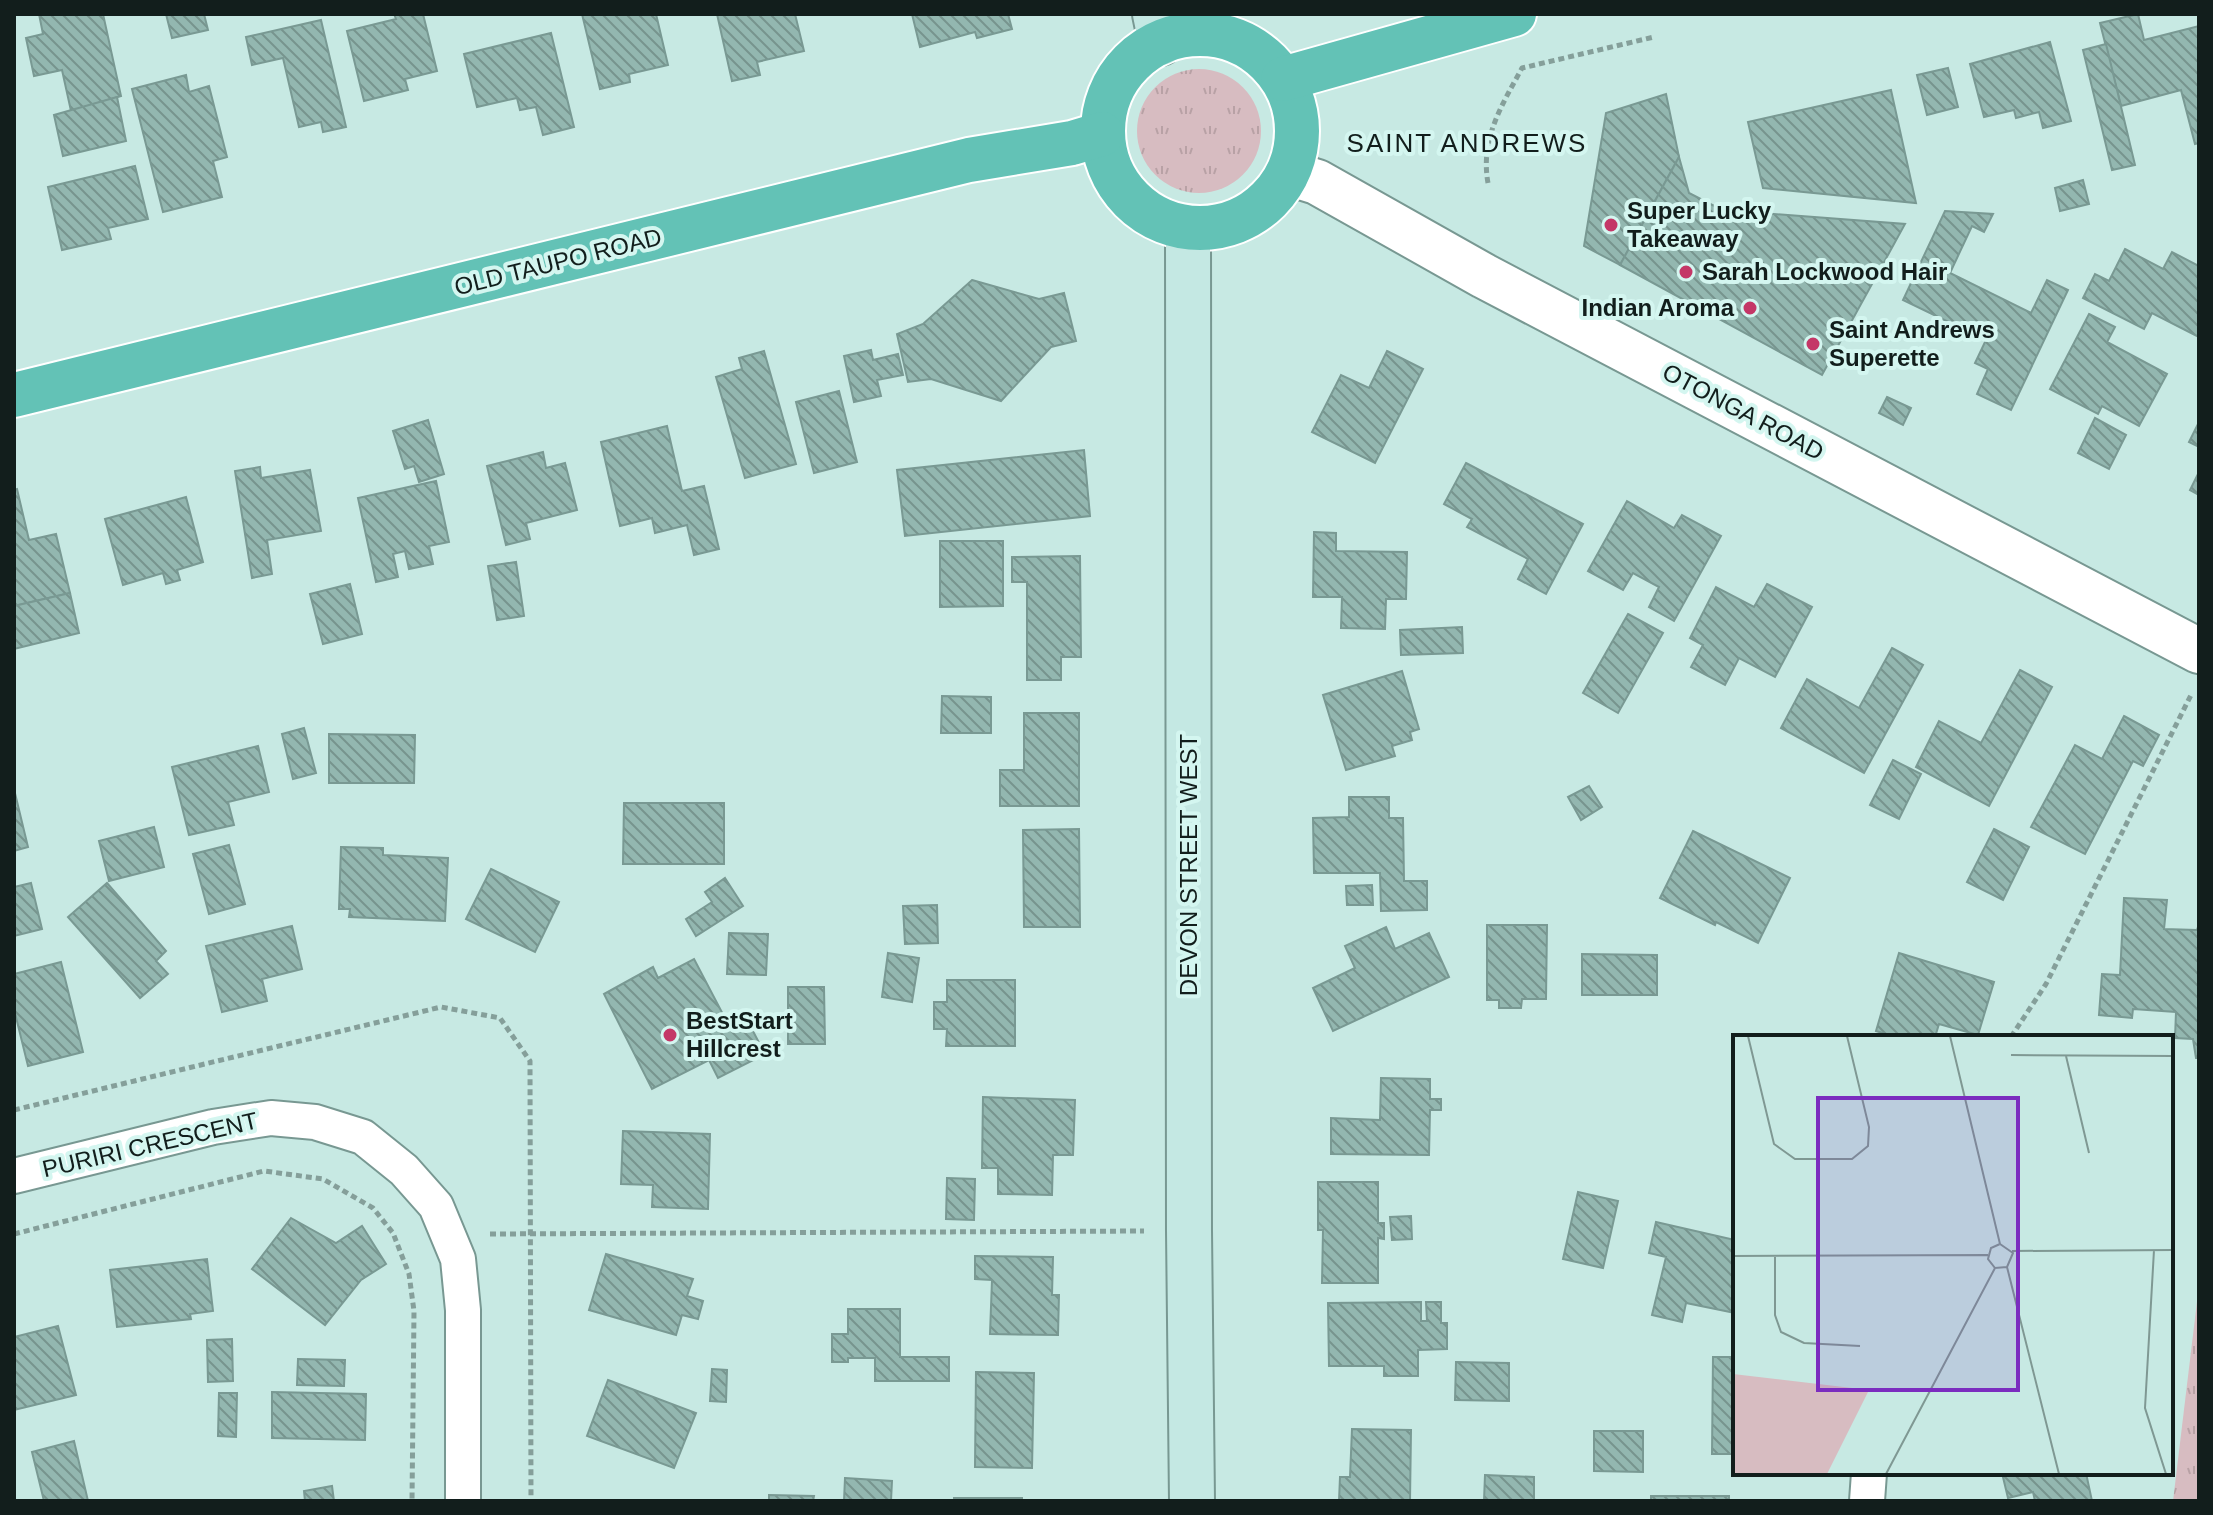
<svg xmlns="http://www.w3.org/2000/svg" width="2213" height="1515" viewBox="0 0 2213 1515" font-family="Arial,sans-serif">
  <defs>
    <pattern id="grass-tufts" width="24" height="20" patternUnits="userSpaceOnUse" patternTransform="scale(2)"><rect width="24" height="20" fill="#d7bcc1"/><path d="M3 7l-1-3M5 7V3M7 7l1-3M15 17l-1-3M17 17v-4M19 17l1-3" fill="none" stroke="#b8a1a5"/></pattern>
    <pattern id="building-back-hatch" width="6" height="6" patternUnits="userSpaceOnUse" patternTransform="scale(2)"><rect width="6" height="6" fill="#93b7b0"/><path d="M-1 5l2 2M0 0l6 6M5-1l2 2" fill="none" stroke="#77948e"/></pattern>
  </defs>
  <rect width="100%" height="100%" fill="#c7e9e3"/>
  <g fill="url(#grass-tufts)">
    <circle cx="1199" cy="131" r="62"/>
    <path d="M2199 1285V1501H2173Z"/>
  </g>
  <g fill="url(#building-back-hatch)" stroke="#799993" stroke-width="2">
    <path d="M39 14H103L121 96 71 111 62 70 34 76 26 38 43 34Z"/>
    <path d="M166 14H204L208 30 172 38Z"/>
    <path d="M394 14H423L437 71 405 79 408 90 364 101 347 31 396 19Z"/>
    <path d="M582 14H656L668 65 629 74 630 82 600 89Z"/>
    <path d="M717 14H795L804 51 757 62 760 75 732 81Z"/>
    <path d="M912 14H1008L1012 29 977 38 975 32 920 47Z"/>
    <path d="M2138 14 2144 40 2199 26V143L2195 144 2181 90 2121 106 2100 23Z"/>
    <path d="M321 20 346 127 323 132 321 122 299 127 283 58 252 65 246 37Z"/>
    <path d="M551 33 574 127 543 135 536 107 520 110 517 98 477 107 464 54Z"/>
    <path d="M2050 42 2071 121 2043 128 2039 112 2016 118 2014 110 1984 117 1970 64Z"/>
    <path d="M2106 44 2135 165 2112 170 2083 50Z"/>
    <path d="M1948 68 1958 107 1927 115 1917 75Z"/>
    <path d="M186 75 189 92 209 86 227 157 213 161 222 197 163 212 132 89Z"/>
    <path d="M1891 90 1916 203 1763 188 1748 122Z"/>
    <path d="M1666 94 1679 157 1620 265 1584 246 1606 113Z"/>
    <path d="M117 97 126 141 63 156 54 115Z"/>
    <path d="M1679 157 1689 193 1722 210 1905 224 1822 375 1620 265Z"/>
    <path d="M135 166 148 219 108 228 111 239 62 250 48 187Z"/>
    <path d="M2083 180 2089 204 2060 211 2055 188Z"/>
    <path d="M1945 211 1993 214 1984 232 1972 226 1950 273 2031 313 2047 280 2068 290 2011 410 1977 394 1988 369 1975 363 1986 340 1903 300Z"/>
    <path d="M2125 249 2163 269 2172 252 2199 266V337L2152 313 2144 329 2083 298 2095 274 2109 281Z"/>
    <path d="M972 280 1039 299 1064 293 1076 341 1051 347 1001 401 931 379 908 382 897 334 923 324Z"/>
    <path d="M2089 314 2115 327 2107 342 2167 374 2139 426 2102 406 2098 414 2050 389Z"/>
    <path d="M871 350 873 360 898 354 903 375 877 380 881 396 854 402 844 356Z"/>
    <path d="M764 351 796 464 745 478 716 377 742 369 739 358Z"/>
    <path d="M1387 351 1423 369 1375 463 1312 432 1341 375 1369 388Z"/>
    <path d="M839 391 857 462 814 473 796 402Z"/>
    <path d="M1887 397 1911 408 1903 425 1879 413Z"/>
    <path d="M2095 418 2126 435 2109 469 2078 453Z"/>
    <path d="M428 420 444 474 419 482 414 466 405 469 393 431Z"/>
    <path d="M2199 422V447L2189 442Z"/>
    <path d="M667 426 682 491 704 486 719 549 694 555 687 525 655 533 652 518 620 526 601 442Z"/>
    <path d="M1084 450 1090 516 905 536 897 470Z"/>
    <path d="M543 452 546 468 565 463 577 510 526 523 530 539 506 545 487 466Z"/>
    <path d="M1466 463 1583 524 1546 594 1518 579 1528 559 1467 527 1472 519 1444 504Z"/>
    <path d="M260 467 261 478 310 470 321 531 267 540 272 574 252 578 235 471Z"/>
    <path d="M2199 472V495L2190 490Z"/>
    <path d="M436 481 449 542 429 546 433 564 409 569 405 551 393 554 398 577 376 582 358 498Z"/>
    <path d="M17 489 29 540 56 534 70 593 14 606V490Z"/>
    <path d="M186 497 203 562 177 570 180 580 166 584 163 573 123 585 105 519Z"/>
    <path d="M1627 501 1674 528 1682 515 1721 536 1674 621 1649 607 1659 587 1633 573 1623 590 1588 571Z"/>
    <path d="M1314 532 1336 533V551L1407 552 1406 599H1386L1385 629 1341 628 1342 597H1313Z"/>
    <path d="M940 541H1003V606L940 607Z"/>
    <path d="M1080 556 1081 657H1061V680H1027V582H1012V557Z"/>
    <path d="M516 562 524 616 497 620 488 566Z"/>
    <path d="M350 584 362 634 323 644 310 594Z"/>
    <path d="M1767 584 1812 607 1775 677 1739 658 1725 685 1691 667 1703 645 1690 638 1716 587 1754 607Z"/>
    <path d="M70 593 79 633 14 649V606Z"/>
    <path d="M1628 614 1663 633 1618 713 1583 693Z"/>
    <path d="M1462 627 1463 653 1401 655 1400 630Z"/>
    <path d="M1892 648 1923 665 1864 773 1781 728 1807 679 1859 708Z"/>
    <path d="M2020 670 2052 687 1989 806 1916 767 1939 721 1981 743Z"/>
    <path d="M1402 671 1419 729 1410 732 1412 740 1392 746 1395 756 1346 770 1323 695Z"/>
    <path d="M942 696 991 697V733H941Z"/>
    <path d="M1024 713H1079V806H1000V770H1024Z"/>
    <path d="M2124 716 2159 735 2143 766 2133 761 2085 854 2031 827 2075 745 2102 759Z"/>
    <path d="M304 728 316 773 293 779 282 734Z"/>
    <path d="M329 734 415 735 414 783H329Z"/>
    <path d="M258 746 269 792 228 802 234 825 189 835 172 767Z"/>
    <path d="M1893 760 1921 774 1899 819 1870 805Z"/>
    <path d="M1589 786 1602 807 1581 820 1568 797Z"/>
    <path d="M14 789 28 847 14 851Z"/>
    <path d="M1349 797H1389V818H1403L1404 881H1427V910L1381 911 1380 873H1314L1313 818 1349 817Z"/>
    <path d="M624 803H724V864H623Z"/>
    <path d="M154 827 164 867 109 881 99 841Z"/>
    <path d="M1079 829 1080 927H1024L1023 830Z"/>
    <path d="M1994 829 2029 847 2003 900 1967 882Z"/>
    <path d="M1693 831 1790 878 1758 943 1716 922 1715 925 1660 898Z"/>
    <path d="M229 845 245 904 209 914 193 854Z"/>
    <path d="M341 847 383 848V855L448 858 445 921 349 917 350 909H339Z"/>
    <path d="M491 869 559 902 535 952 466 919Z"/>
    <path d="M725 878 743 906 696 936 686 919 712 902 705 892Z"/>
    <path d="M31 883 42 929 14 936V887Z"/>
    <path d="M107 883 166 951 156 961 168 974 140 998 68 917Z"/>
    <path d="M1372 885 1373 905H1347L1346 886Z"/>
    <path d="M2124 898 2167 900 2164 929 2197 930 2199 924V1058H2196L2193 1039 2175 1038 2176 1012 2133 1009 2132 1018 2099 1015 2102 974 2120 975Z"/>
    <path d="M937 905 938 943 905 944 903 906Z"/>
    <path d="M1487 925H1547L1546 999H1522L1521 1008H1499V1000H1487Z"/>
    <path d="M292 926 302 969 262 979 267 1001 222 1012 206 946Z"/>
    <path d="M1386 927 1395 949 1429 933 1449 977 1333 1031 1313 988 1355 968 1345 946Z"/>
    <path d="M729 933 768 934 766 975 727 974Z"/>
    <path d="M888 953 919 958 912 1002 882 997Z"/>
    <path d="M1899 953 1994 982 1978 1035 1939 1024 1935 1037H1896L1876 1031Z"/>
    <path d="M1582 954 1657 955V995H1582Z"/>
    <path d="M694 959 727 1022 744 1014 765 1054 718 1078 709 1060 652 1089 604 994 653 967 658 978Z"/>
    <path d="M61 962 83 1052 28 1066 14 1009V974Z"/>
    <path d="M947 980H1015V1046H946L947 1029H934V1002H947Z"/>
    <path d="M788 987H824L825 1044H788Z"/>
    <path d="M1381 1078 1430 1079V1099H1441V1110H1430L1429 1155 1331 1154V1118L1380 1120Z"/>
    <path d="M983 1097 1075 1100 1073 1155H1053L1052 1195 998 1194V1168H982Z"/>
    <path d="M623 1131 710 1134 708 1209 652 1207 653 1185 621 1184Z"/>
    <path d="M947 1178 975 1179 974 1220 946 1219Z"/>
    <path d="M1318 1182H1378V1223H1384V1239L1378 1238V1283H1322L1323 1230H1318Z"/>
    <path d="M1578 1192 1618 1201 1603 1268 1563 1259Z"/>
    <path d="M1411 1216 1412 1239 1392 1240 1390 1217Z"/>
    <path d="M291 1218 336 1243 362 1226 386 1264 361 1280 325 1325 252 1269Z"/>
    <path d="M1656 1222 1735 1240V1313L1686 1303 1682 1322 1652 1315 1666 1257 1649 1253Z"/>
    <path d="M606 1254 693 1279 687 1296 703 1301 698 1319 682 1315 676 1335 589 1310Z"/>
    <path d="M975 1256 1053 1257 1052 1295H1059L1058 1335 990 1334 992 1280 975 1279Z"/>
    <path d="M207 1259 213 1311 190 1314 191 1319 117 1327 110 1270Z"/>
    <path d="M1421 1302V1321H1427L1426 1302H1441V1323H1447V1349L1418 1350V1376H1384V1366H1329L1328 1303Z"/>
    <path d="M848 1309H900V1357H949V1381H875V1358H848V1362H832V1334H848Z"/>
    <path d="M58 1326 76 1395 14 1410V1337Z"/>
    <path d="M232 1339 233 1381 208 1382 207 1340Z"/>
    <path d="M1713 1357H1735V1454H1712Z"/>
    <path d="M298 1359 345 1360 344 1386 297 1385Z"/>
    <path d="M1456 1362 1509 1363V1401L1455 1400Z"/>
    <path d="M712 1369 727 1370 726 1402 710 1401Z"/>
    <path d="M976 1372 1034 1373 1032 1468 975 1467Z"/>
    <path d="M608 1380 696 1413 674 1468 587 1436Z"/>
    <path d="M272 1392 366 1394 365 1440 272 1438Z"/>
    <path d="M219 1393H237L236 1437 218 1436Z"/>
    <path d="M1352 1429 1411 1430 1410 1501H1339L1340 1477H1350Z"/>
    <path d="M1594 1431H1643V1472L1594 1471Z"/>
    <path d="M74 1441 88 1501H44L32 1452Z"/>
    <path d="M2002 1473H2086L2092 1501H2035L2033 1492 2008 1498Z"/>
    <path d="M1485 1475 1534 1477V1501H1484Z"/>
    <path d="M845 1478 892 1481 891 1501H844Z"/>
    <path d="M332 1486 334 1501H305L304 1491Z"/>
    <path d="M769 1495 814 1496 813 1501H769Z"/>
    <rect x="1651" y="1496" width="78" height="5"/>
    <rect x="954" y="1498" width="68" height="3"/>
  </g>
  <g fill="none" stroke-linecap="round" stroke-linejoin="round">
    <defs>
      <g id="minor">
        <path d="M14 1176 213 1127 271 1118 315 1122 363 1137 404 1170 436 1206 458 1259 463 1310V1501"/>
        <path d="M1867 1501 1869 1473"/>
      </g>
      <path id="tertiary" d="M1288 173 1317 182 1484 276 2199 651"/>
      <g id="secondary">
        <path d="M1155 14 1161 43"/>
        <path d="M1188 228 1189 1231 1192 1501"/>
      </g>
      <g id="trunk">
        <circle cx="1200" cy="131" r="97"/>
        <path d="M1283 79 1514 14"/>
        <path d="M14 395 969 160 1072 143 1102 134"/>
      </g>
    </defs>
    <use href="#minor" stroke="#789892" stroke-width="38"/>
    <use href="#tertiary" stroke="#789892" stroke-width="48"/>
    <use href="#secondary" stroke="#789892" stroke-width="48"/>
    <use href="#trunk" stroke="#fff" stroke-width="48"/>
    <g stroke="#859f9a" stroke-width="5" stroke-dasharray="6 4" stroke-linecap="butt">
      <path d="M1488 183C1480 139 1502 105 1522 68L1654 37"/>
      <path d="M2011 1037 2046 984 2191 695"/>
      <path d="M14 1110 441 1007 500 1018 530 1061 531 1501"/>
      <path d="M14 1234 264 1171 323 1179 373 1208 393 1233 409 1274 414 1311 412 1501"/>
      <path d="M490 1234 1144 1231"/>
    </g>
    <use href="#minor" stroke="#fff" stroke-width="34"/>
    <use href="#tertiary" stroke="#fff" stroke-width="44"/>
    <use href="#secondary" stroke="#c4e8e3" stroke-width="44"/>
    <use href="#trunk" stroke="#63c2b6" stroke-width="44"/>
  </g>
  <g fill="#c43767" stroke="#d4f6f0" stroke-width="3">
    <circle cx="1611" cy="225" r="8"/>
    <circle cx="1686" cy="272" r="8"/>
    <circle cx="1750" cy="308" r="8"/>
    <circle cx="1813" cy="344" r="8"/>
    <circle cx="670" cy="1035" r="8"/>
  </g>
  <g text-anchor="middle" stroke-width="8" stroke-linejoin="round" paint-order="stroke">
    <g font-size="24" font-weight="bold" fill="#121e1c" stroke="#d4f6f0" text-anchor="start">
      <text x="1627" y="219">Super Lucky<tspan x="1627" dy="28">Takeaway</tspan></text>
      <text x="1702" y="280">Sarah Lockwood Hair</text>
      <text x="1734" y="316" text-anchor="end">Indian Aroma</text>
      <text x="1829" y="338">Saint Andrews<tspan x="1829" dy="28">Superette</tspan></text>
      <text x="686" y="1029">BestStart<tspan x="686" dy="28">Hillcrest</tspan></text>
    </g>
    <g font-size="24" fill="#121e1c" stroke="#d4f6f0">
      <text transform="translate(558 262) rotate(-14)" y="8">OLD TAUPO ROAD</text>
      <text transform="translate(1743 412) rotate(28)" y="8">OTONGA ROAD</text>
      <text transform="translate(1189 865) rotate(-90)" y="8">DEVON STREET WEST</text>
      <text transform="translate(150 1145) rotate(-13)" y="8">PURIRI CRESCENT</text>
    </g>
    <g font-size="26" letter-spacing="2" fill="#121e1c" stroke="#d4f6f0">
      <text x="1467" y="152">SAINT ANDREWS</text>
    </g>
  </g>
  <g transform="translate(1733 1035)">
    <rect width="440" height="440" fill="#c7e9e3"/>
    <path d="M0 339 136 355 94 439H0Z" fill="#d7bcc1"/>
    <path fill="none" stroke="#7f9893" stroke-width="2" d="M15 1 41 109 62 124H119L135 111 136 92 114 1M217 1 267 209M278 20 440 21M333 21 356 118M267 209 258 213 255 224 262 233 274 232M267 209 280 218 274 232M421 215 412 373 433 439M279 216 440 215M0 221 255 220M42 221V280L48 297 71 308 127 311M274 232 326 439M153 439 262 233"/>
    <path fill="#7b2cbf" fill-opacity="0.15" stroke="#7b2cbf" stroke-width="4" d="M85 63H285V355H85Z"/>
    <rect width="440" height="440" fill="none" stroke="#121e1c" stroke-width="4"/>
  </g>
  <rect width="2213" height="1515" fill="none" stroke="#121e1c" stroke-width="32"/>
</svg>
